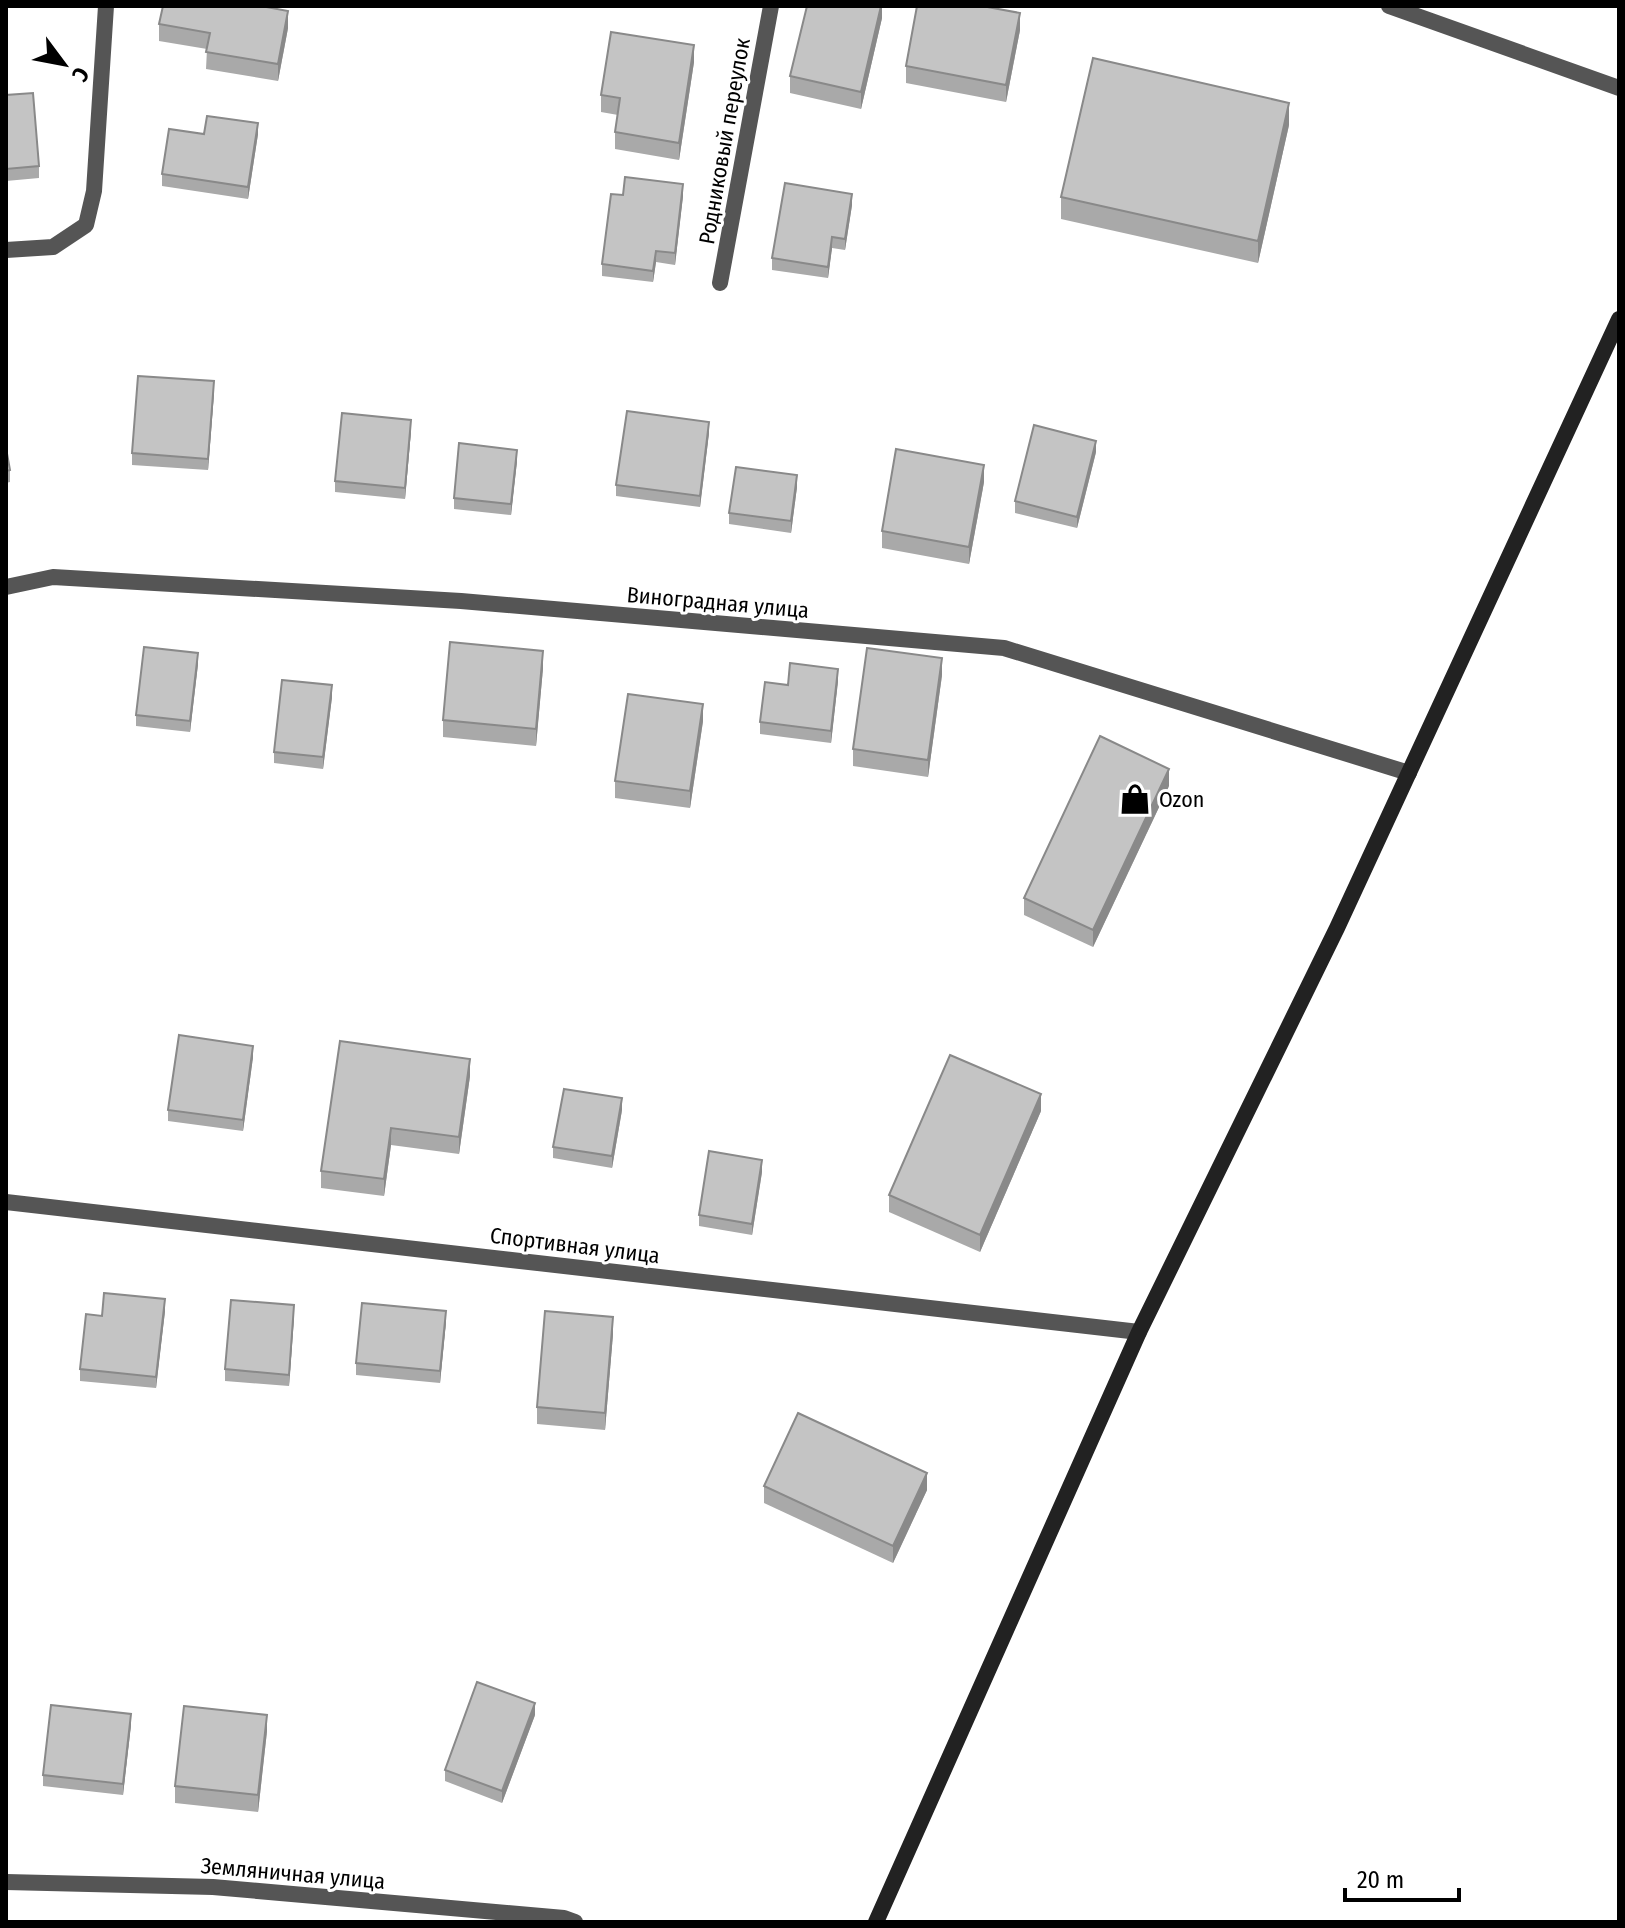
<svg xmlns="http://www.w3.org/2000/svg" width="1625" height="1928" viewBox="0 0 1625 1928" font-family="'Fira Sans Condensed',sans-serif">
  <rect width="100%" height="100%" fill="#fff"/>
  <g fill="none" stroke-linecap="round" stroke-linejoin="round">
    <g stroke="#555" stroke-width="16">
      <path d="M1389 6 1619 88"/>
      <path d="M6 250 53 247 86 225 94 191 106 6"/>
      <path d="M720 283 771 6"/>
      <path d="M6 587 53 577 461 601 1004 648 1409 773"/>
      <path d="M6 1202 1139 1332"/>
      <path d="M6 1882 213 1887 564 1918 575 1922"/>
    </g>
    <path stroke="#222" stroke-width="16" d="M876 1922 1139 1332 1337 928 1619 319"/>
  </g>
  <g fill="#a9a9a9">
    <path d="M882 6V18L861 109 790 93V76Z"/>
    <path d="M159 24 288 28 278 81 206 69 207 49 159 41Z"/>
    <path d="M1020 30 1006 102 906 83V66Z"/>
    <path d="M694 62 679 160 615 149V132L618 115 601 112V95Z"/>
    <path d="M6 95 39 166V178L6 181Z"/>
    <path d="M1289 125 1258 263 1061 219V197Z"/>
    <path d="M204 134H258L248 199 162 186V174Z"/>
    <path d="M623 195 683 196 675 265 656 262 653 282 602 276V264Z"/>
    <path d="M852 205 845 250 832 248 828 278 772 270V258Z"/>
    <path d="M214 393 208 470 132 465V453Z"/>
    <path d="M411 431 405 499 335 492V481Z"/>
    <path d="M709 433 700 507 616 496V485Z"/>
    <path d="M6 448 10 470V482L6 483Z"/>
    <path d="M1096 452 1077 528 1015 513V501Z"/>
    <path d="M517 461 511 515 454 509V498Z"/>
    <path d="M984 482 969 564 882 548V531Z"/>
    <path d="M797 487 791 533 729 524V513Z"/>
    <path d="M198 664 190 732 136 726V715Z"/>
    <path d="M543 668 536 746 443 737V720Z"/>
    <path d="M942 675 928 777 853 766V749Z"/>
    <path d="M838 681 831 743 760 734V722L788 685Z"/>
    <path d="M332 697 323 769 274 763V752Z"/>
    <path d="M703 721 690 808 615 798V781Z"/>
    <path d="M1169 786 1093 947 1024 915V898Z"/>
    <path d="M253 1057 243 1131 168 1121V1110Z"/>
    <path d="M470 1076 459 1154 391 1145 384 1196 321 1188V1171Z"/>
    <path d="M622 1110 612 1168 553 1158V1147Z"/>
    <path d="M1041 1111 980 1252 889 1212V1195Z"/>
    <path d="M762 1172 752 1235 699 1226V1215Z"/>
    <path d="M165 1311 156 1388 80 1381V1369L102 1316Z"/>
    <path d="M294 1317 289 1386 225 1381V1369Z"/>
    <path d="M446 1322 440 1383 356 1375V1363Z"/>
    <path d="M613 1334 605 1430 537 1424V1407Z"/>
    <path d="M764 1486 927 1490 893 1563 764 1503Z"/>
    <path d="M535 1715 502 1803 445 1781V1770Z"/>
    <path d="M131 1725 123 1795 43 1786V1775Z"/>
    <path d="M267 1731 258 1812 175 1803V1786Z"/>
  </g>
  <g fill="#898989">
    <path d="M881 6H882V18L861 109V92Z"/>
    <path d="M288 11V28L278 81V64Z"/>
    <path d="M1020 13V30L1006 102V85Z"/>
    <path d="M694 45V62L679 160V143Z"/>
    <path d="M1289 103V125L1258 263V241Z"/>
    <path d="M258 123V134L248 199V187Z"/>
    <path d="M683 184V196L675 265V253Z"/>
    <path d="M852 194V205L845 250V239Z"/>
    <path d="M832 237V248L828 278V267Z"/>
    <path d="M656 251V262L653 282V271Z"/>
    <path d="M214 381V393L208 470V459Z"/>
    <path d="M411 420V431L405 499V488Z"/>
    <path d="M709 422V433L700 507V496Z"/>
    <path d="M1096 441V452L1077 528V517Z"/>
    <path d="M517 450V461L511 515V504Z"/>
    <path d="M984 465V482L969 564V547Z"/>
    <path d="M797 475V487L791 533V521Z"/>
    <path d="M543 651V668L536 746V729Z"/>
    <path d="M198 653V664L190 732V721Z"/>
    <path d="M942 658V675L928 777V760Z"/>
    <path d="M838 669V681L831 743V731Z"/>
    <path d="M332 685V697L323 769V757Z"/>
    <path d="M703 704V721L690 808V791Z"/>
    <path d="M1169 769V786L1093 947V930Z"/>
    <path d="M253 1046V1057L243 1131V1120Z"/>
    <path d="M470 1059V1076L459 1154V1137Z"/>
    <path d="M1041 1094V1111L980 1252V1235Z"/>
    <path d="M622 1098V1110L612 1168V1156Z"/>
    <path d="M391 1128V1145L384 1196V1179Z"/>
    <path d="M762 1160V1172L752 1235V1224Z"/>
    <path d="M165 1299V1311L156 1388V1377Z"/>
    <path d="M294 1305V1317L289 1386V1375Z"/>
    <path d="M446 1311V1322L440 1383V1371Z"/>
    <path d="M613 1317V1334L605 1430V1413Z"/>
    <path d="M927 1473V1490L893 1563V1546Z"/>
    <path d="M535 1703V1715L502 1803V1791Z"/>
    <path d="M131 1714V1725L123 1795V1784Z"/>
    <path d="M267 1715V1731L258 1812V1795Z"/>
  </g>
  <g fill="#c4c4c4" stroke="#898989" stroke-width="2">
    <path d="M163 6H261L288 11 278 64 206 52 210 33 159 24Z"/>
    <path d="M807 6H881L861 92 790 76Z"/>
    <path d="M917 6H982L1020 13 1006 85 906 66Z"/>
    <path d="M611 32 694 45 679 143 615 132 620 98 601 95Z"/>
    <path d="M1093 58 1289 103 1258 241 1061 197Z"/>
    <path d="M33 93 39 166 6 169V95Z"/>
    <path d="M207 116 258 123 248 187 162 174 169 129 204 134Z"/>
    <path d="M625 177 683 184 675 253 656 251 653 271 602 264 611 194 623 195Z"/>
    <path d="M785 183 852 194 845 239 832 237 828 267 772 258Z"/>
    <path d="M138 376 214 381 208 459 132 453Z"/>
    <path d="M627 411 709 422 700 496 616 485Z"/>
    <path d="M342 413 411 420 405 488 335 481Z"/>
    <path d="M1034 425 1096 441 1077 517 1015 501Z"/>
    <path d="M459 443 517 450 511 504 454 498Z"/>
    <path d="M6 448 10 470 6 471Z"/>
    <path d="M896 449 984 465 969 547 882 531Z"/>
    <path d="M736 467 797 475 791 521 729 513Z"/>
    <path d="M450 642 543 651 536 729 443 720Z"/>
    <path d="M144 647 198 653 190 721 136 715Z"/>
    <path d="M867 648 942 658 928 760 853 749Z"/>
    <path d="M790 663 838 669 831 731 760 722 765 682 788 685Z"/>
    <path d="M282 680 332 685 323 757 274 752Z"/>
    <path d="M628 694 703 704 690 791 615 781Z"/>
    <path d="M1100 736 1169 769 1093 930 1024 898Z"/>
    <path d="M179 1035 253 1046 243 1120 168 1110Z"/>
    <path d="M340 1041 470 1059 459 1137 391 1128 384 1179 321 1171Z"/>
    <path d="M950 1055 1041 1094 980 1235 889 1195Z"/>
    <path d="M564 1089 622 1098 612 1156 553 1147Z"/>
    <path d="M709 1151 762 1160 752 1224 699 1215Z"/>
    <path d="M104 1293 165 1299 156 1377 80 1369 86 1314 102 1316Z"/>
    <path d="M231 1300 294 1305 289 1375 225 1369Z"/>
    <path d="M362 1303 446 1311 440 1371 356 1363Z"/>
    <path d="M545 1311 613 1317 605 1413 537 1407Z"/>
    <path d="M798 1413 927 1473 893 1546 764 1486Z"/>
    <path d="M477 1682 535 1703 502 1791 445 1770Z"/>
    <path d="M51 1705 131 1714 123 1784 43 1775Z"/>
    <path d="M184 1706 267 1715 258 1795 175 1786Z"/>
  </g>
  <defs>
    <symbol id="shop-bare" viewBox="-9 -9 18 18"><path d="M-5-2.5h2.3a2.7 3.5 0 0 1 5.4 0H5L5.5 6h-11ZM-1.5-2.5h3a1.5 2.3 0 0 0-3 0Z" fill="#000" stroke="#fff" stroke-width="2.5" paint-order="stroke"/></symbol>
  </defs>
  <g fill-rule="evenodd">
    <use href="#shop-bare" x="1113" y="777" width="44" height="44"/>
  </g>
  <g text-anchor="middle" stroke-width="6" stroke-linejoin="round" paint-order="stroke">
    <g font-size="22" fill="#000" stroke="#fff">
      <text transform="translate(724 141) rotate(-80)" y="8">Родниковый переулок</text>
      <text transform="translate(718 602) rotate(5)" y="8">Виноградная улица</text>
      <text transform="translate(575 1245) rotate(7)" y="8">Спортивная улица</text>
      <text transform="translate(293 1873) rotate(5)" y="8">Земляничная улица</text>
    </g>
    <g font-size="22" fill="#000" stroke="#fff" text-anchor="start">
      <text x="1159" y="807">Ozon</text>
    </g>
  </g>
  <rect width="1625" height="1928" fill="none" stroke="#000000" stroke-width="16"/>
  <g transform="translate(64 64) rotate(122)" stroke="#ffffff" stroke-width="6" paint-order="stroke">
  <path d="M0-6L14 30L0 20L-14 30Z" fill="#000000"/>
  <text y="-12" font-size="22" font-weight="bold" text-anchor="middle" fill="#000000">С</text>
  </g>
  <path d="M1345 1888v12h114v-12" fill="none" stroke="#000000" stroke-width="4"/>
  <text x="1357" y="1888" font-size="24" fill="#000000" stroke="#ffffff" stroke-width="6" paint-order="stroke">20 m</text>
</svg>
